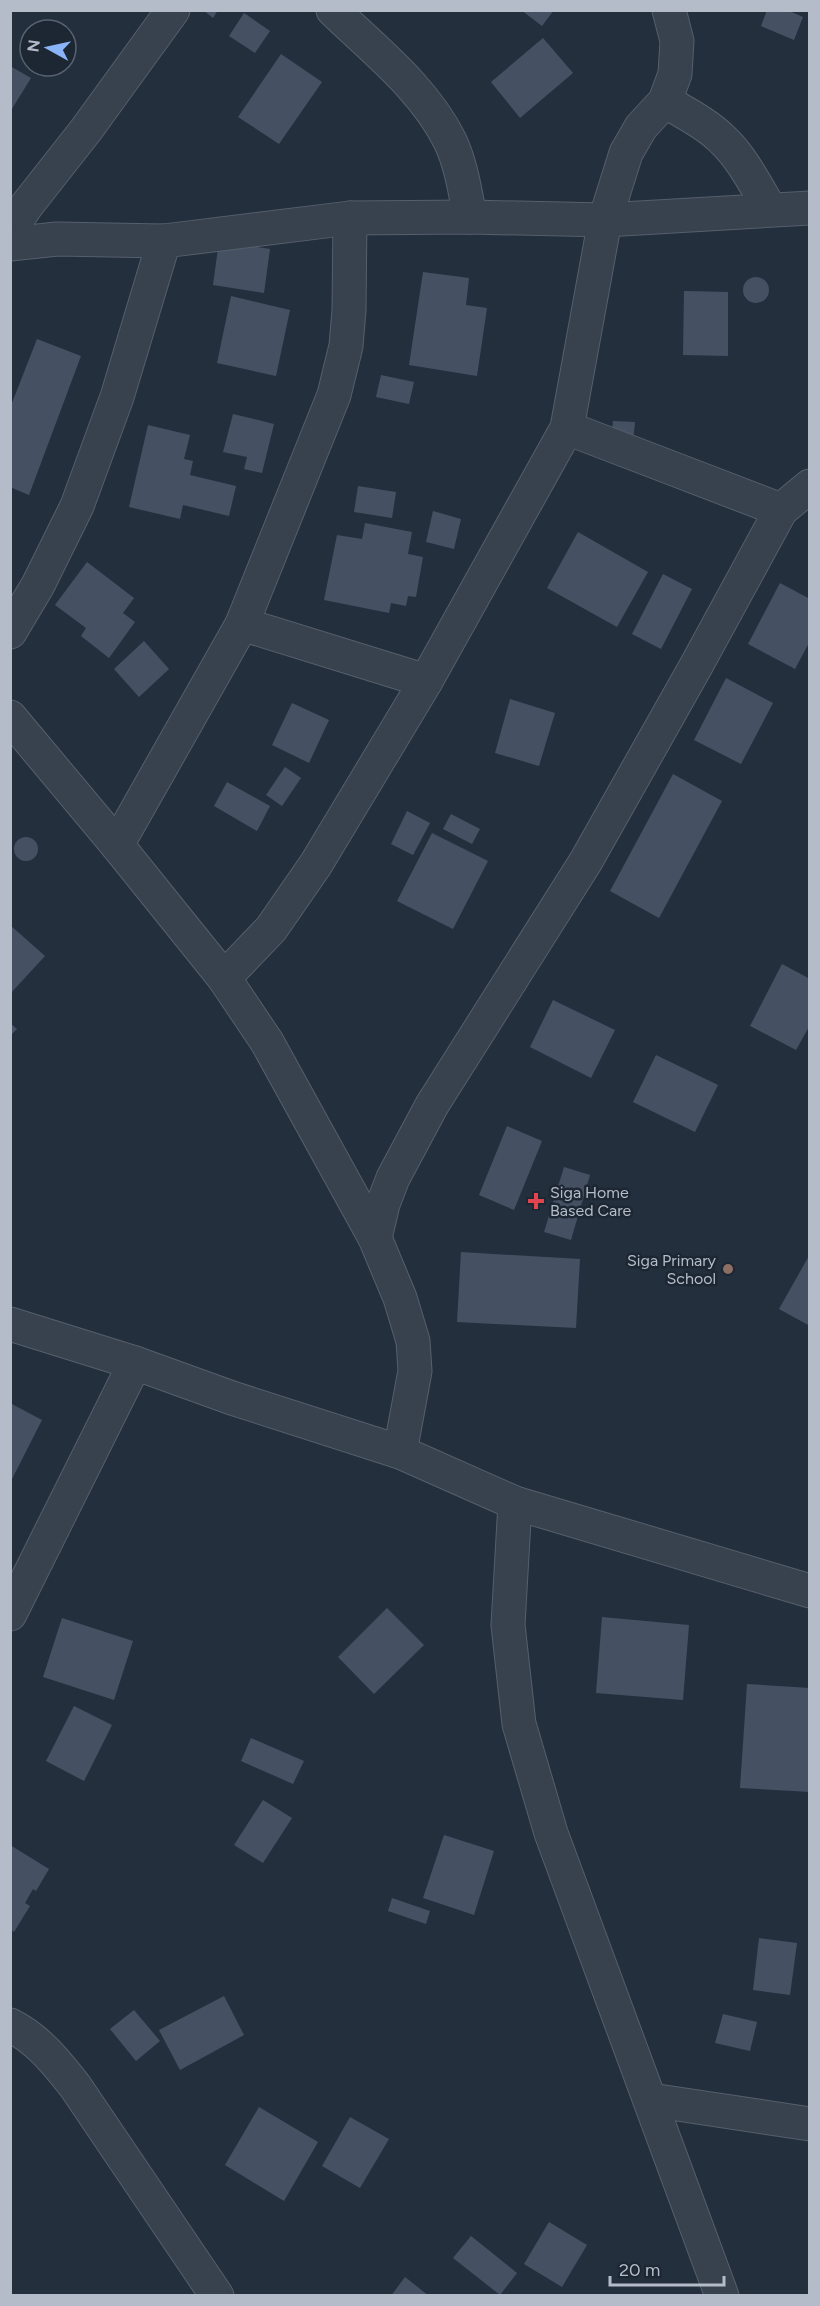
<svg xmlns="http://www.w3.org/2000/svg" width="820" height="2306" viewBox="0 0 820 2306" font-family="Figtree,sans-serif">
  <rect width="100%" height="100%" fill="#242f3e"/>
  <g fill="#455162">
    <path d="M203 10H218L213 18Z"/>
    <path d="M521 10H554L542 26Z"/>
    <path d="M767 10H787L803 17 794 40 761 26Z"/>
    <path d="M244 13 270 31 255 53 229 36Z"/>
    <path d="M543 38 573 73 520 118 491 82Z"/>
    <path d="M281 54 322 82 279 144 238 117Z"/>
    <path d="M10 66 31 78 10 112Z"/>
    <path d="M219 241 270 249 264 293 213 285Z"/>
    <path d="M423 272 469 278 466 305 487 308 477 376 409 365Z"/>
    <circle cx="756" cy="290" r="13"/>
    <path d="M684 291 728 292V356L683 355Z"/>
    <path d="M231 296 290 310 276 376 217 363Z"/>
    <path d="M37 339 81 356 29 495 10 487V408Z"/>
    <path d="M381 375 414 382 409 404 376 397Z"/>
    <path d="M233 414 274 424 262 473 244 469 247 457 223 452Z"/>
    <path d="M613 421 635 422 633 442 611 440Z"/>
    <path d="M148 425 190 435 184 459 193 461 190 475 236 486 229 516 183 505 180 519 129 507Z"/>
    <path d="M358 486 396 492 392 518 354 512Z"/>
    <path d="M433 511 461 519 454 549 426 542Z"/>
    <path d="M365 523 412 532 408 554 423 557 416 597 408 596 406 606 391 603 389 613 324 600 337 535 362 539Z"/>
    <path d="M578 532 648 572 617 627 547 588Z"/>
    <path d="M87 562 134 598 123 613 135 622 109 658 81 636 86 628 55 605Z"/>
    <path d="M663 574 692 589 661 649 632 634Z"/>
    <path d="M780 583 810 599V641L795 669 748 644Z"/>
    <path d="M144 641 169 669 139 697 114 669Z"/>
    <path d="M726 678 773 703 741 764 694 740Z"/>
    <path d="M510 699 555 713 539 766 495 753Z"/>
    <path d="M292 703 329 720 309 763 272 745Z"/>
    <path d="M285 767 301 778 282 806 266 795Z"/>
    <path d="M673 774 722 801 659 918 610 891Z"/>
    <path d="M227 782 270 806 257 831 214 806Z"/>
    <path d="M407 811 430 823 413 855 391 844Z"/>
    <path d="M451 814 480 829 472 844 443 829Z"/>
    <path d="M432 833 488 861 453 929 397 901Z"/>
    <circle cx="26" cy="849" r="12"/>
    <path d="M10 925 45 956 10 994Z"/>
    <path d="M782 964 810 979V1025L796 1050 750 1026Z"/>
    <path d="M553 1000 615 1030 591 1078 530 1047Z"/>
    <path d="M10 1023 17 1029 10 1036Z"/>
    <path d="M656 1055 718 1085 695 1132 633 1102Z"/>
    <path d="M507 1126 542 1141 514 1210 479 1195Z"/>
    <path d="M564 1167 590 1175 571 1240 544 1232Z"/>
    <path d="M461 1252 580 1259 576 1328 457 1322Z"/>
    <path d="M810 1254V1326L779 1309Z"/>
    <path d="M10 1403 42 1420 10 1483Z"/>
    <path d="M387 1608 424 1645 374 1694 338 1657Z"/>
    <path d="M602 1617 689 1625 683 1700 596 1693Z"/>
    <path d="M62 1618 133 1641 114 1700 43 1677Z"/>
    <path d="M747 1684 810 1688V1792L740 1788Z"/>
    <path d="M74 1706 112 1725 84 1781 46 1761Z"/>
    <path d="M251 1738 304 1761 293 1784 241 1761Z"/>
    <path d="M263 1800 292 1818 263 1863 234 1845Z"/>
    <path d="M444 1835 494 1851 474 1915 423 1898Z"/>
    <path d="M10 1845 49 1869 36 1891 33 1889 25 1903 30 1906 14 1932 10 1929Z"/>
    <path d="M392 1898 430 1911 426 1924 388 1911Z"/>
    <path d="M759 1938 797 1943 790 1995 753 1990Z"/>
    <path d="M224 1996 244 2035 180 2070 159 2030Z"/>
    <path d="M134 2010 160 2041 136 2061 110 2029Z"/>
    <path d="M723 2014 757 2022 750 2051 715 2043Z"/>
    <path d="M259 2107 318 2142 284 2201 225 2165Z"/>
    <path d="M350 2117 389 2139 360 2188 322 2166Z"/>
    <path d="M549 2222 587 2245 562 2287 524 2264Z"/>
    <path d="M471 2236 517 2273 500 2295 453 2258Z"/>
    <path d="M405 2277 429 2296H391Z"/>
  </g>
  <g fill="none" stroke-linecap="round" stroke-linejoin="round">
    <defs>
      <g id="street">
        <path d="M333 10C374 50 424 88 450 141 461 164 465 191 470 217"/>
        <path d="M665 101C685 113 707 124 723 140 743 159 756 186 770 209"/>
        <path d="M10 230 27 205 86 130 173 10"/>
        <path d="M10 244 57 239 164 241 350 218 470 217 605 220 810 208"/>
        <path d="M567 428 781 510"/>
        <path d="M242 624 426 681"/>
        <path d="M10 632 38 585 77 506 117 397 164 241"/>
        <path d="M10 717 117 845 224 978 267 1042 375 1238 400 1298 413 1341 415 1371 400 1452"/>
        <path d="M117 845 242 624 334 395 346 346 349 310 350 218"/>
        <path d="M224 978 271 929 316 864 426 681 567 428 605 220 626 153 641 127 665 101 675 74 677 41 669 10"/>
        <path d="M375 1238 383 1204 393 1178 432 1105 586 861 696 666 781 510 810 486"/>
        <path d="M10 1324 135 1363 232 1398 400 1452 515 1503 810 1591"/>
        <path d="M515 1503 508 1625 519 1724 551 1833 722 2296"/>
        <path d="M10 1614 135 1363"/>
        <path d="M10 2025C38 2039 56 2062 75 2086L217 2296"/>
        <path d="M651 2100 810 2124"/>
      </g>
    </defs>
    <use href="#street" stroke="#565f6c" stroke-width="35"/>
    <use href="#street" stroke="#38414e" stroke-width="33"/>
  </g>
  <path fill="#e0444e" stroke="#1d2633" stroke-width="2" d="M533 1192h6v6h6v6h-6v6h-6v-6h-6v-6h6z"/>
  <circle fill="#8d6e63" stroke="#1d2633" stroke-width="2" cx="728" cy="1269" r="6"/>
  <g text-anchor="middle" stroke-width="5" stroke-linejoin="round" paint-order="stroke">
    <g font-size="16" fill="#b4bcc9" stroke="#1d2633" text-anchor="start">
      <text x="550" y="1198">Siga Home<tspan x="550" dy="18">Based Care</tspan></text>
      <text x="716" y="1266" text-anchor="end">Siga Primary<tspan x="716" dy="18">School</tspan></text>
    </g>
  </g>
  <rect width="820" height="2306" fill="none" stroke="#b4bcc9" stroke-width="24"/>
  <g transform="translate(48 48) rotate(278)"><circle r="28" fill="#1d2633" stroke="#59626f" stroke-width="1.5"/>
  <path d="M0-4.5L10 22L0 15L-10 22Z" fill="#8ab4f8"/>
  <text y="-9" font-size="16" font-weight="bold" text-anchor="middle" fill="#b4bcc9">N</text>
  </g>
  <path d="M610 2276v9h114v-9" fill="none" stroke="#b4bcc9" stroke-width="3"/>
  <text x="619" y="2276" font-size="18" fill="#b4bcc9" stroke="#1d2633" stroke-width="4.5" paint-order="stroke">20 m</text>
</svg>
